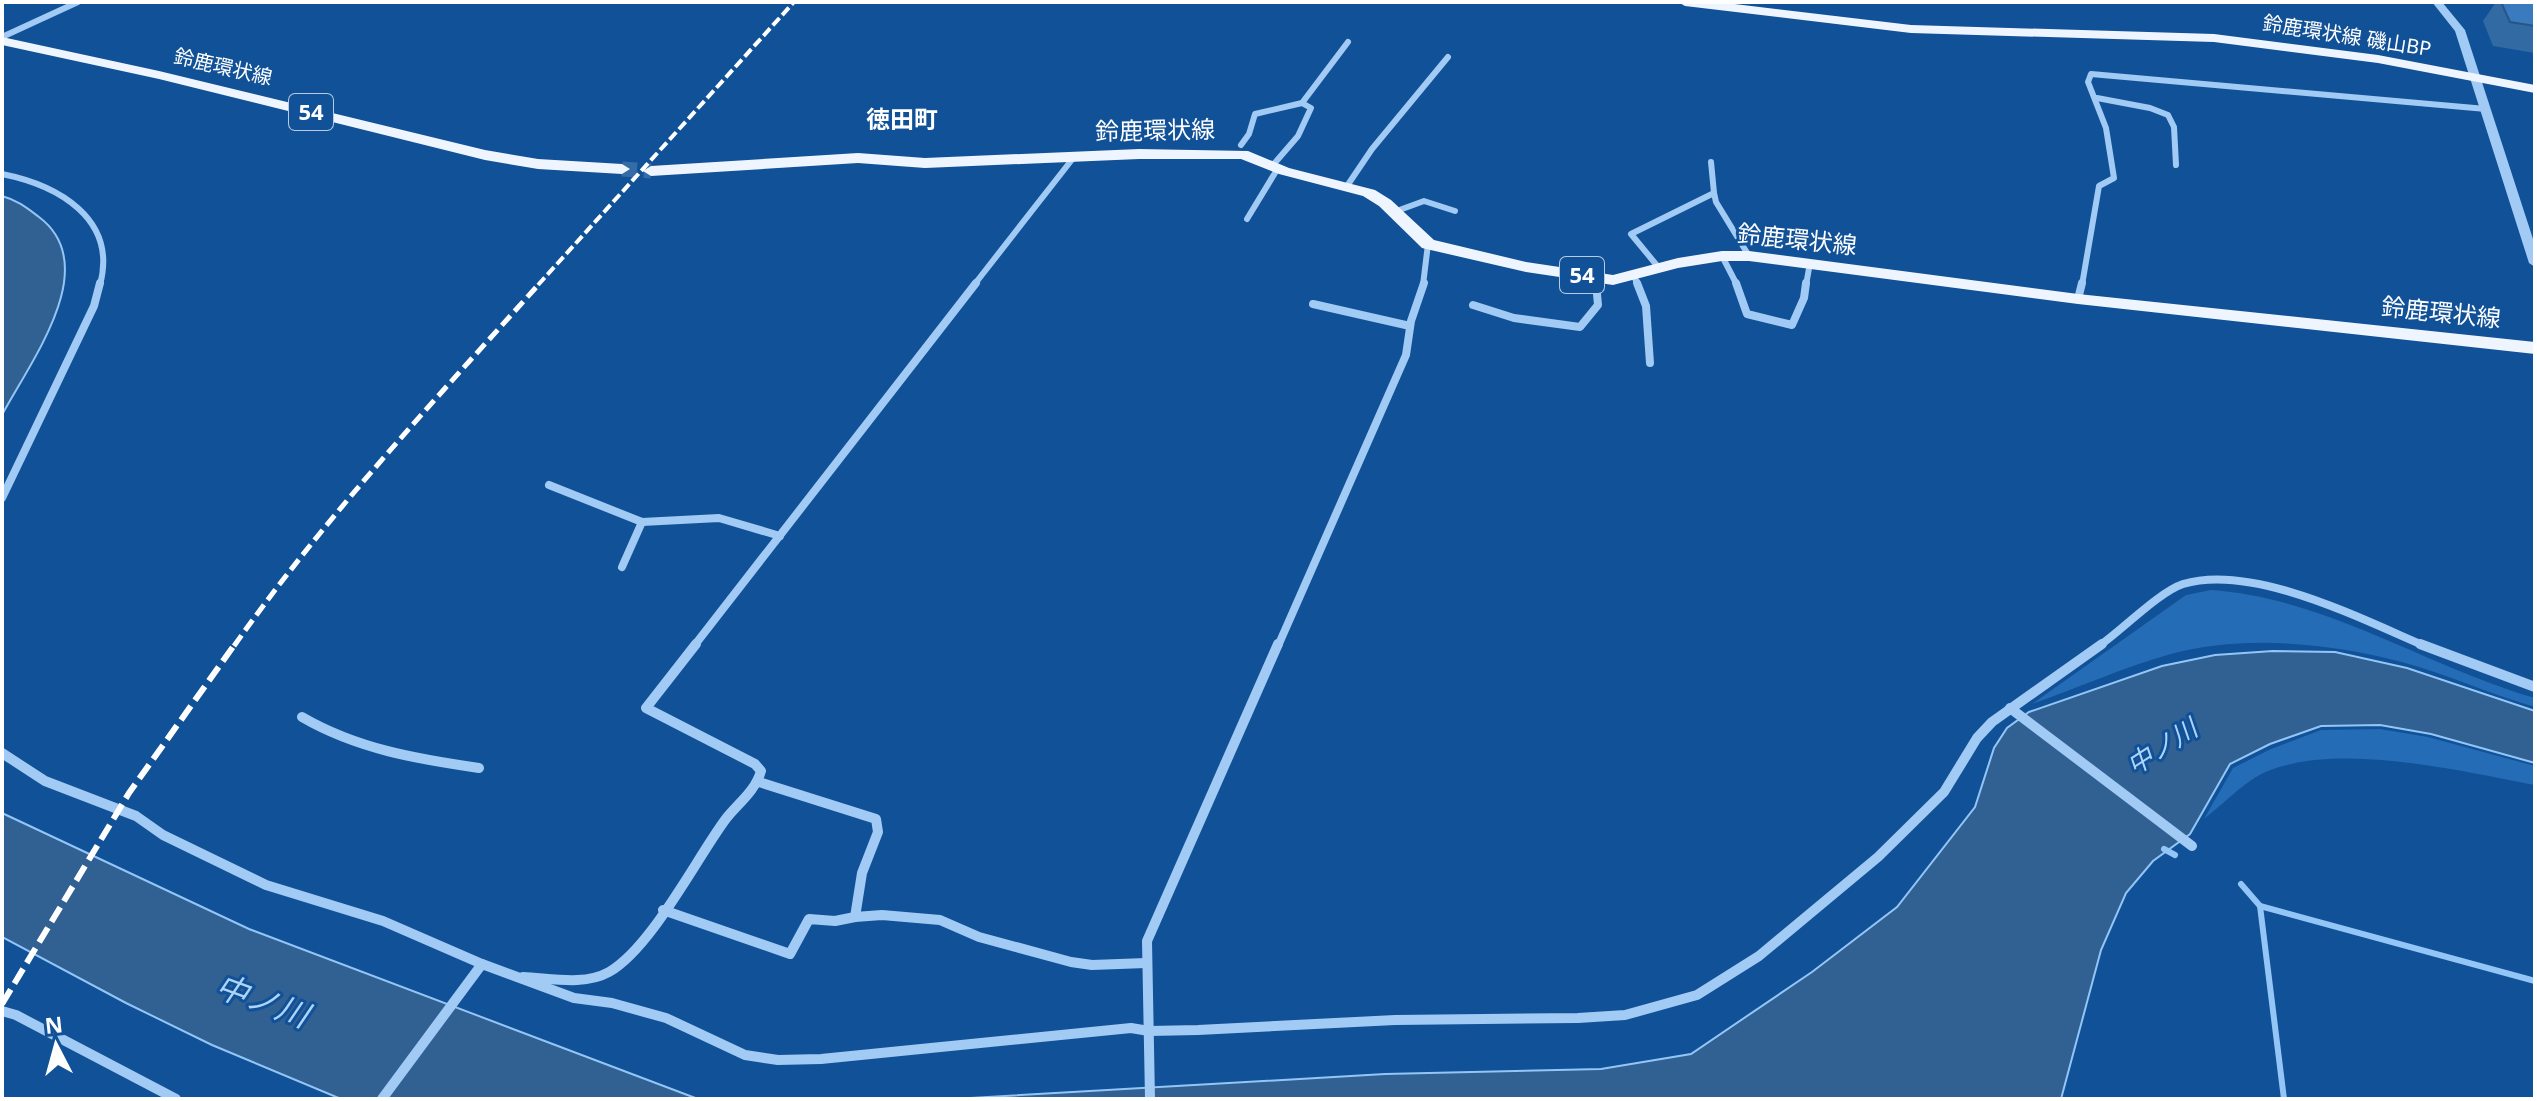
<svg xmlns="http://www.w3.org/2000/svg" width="2537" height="1101" viewBox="0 0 2537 1101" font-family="'Noto Sans','Noto Sans JP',sans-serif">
  <rect width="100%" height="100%" fill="#115197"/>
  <g fill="#246cb6">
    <path d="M2211 590C2327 598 2425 666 2535 698V707C2496 696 2458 679 2419 667 2344 644 2248 633 2171 654 2124 667 2078 688 2032 704L2186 595Z"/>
    <path d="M2380 729 2428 737 2535 766V785C2460 771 2340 742 2268 771 2244 781 2224 804 2204 819L2233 768 2271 749 2321 730Z"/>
  </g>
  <g fill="#316093" stroke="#93c6f7" stroke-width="2">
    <path d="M2 196C17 200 27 208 39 217 104 266 30 362 2 415Z"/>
    <path d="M2273 651 2335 652 2407 668 2535 711V763L2431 734 2380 725 2321 726 2270 744 2230 764 2190 834 2153 861 2126 893 2101 950 2061 1099H953L1385 1074 1601 1069 1691 1054 1812 972 1897 907 1975 807 1994 748 2007 728 2029 712 2162 666 2215 655Z"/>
    <path d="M2 813 249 929 698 1099H341L212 1045 126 1003 2 937Z"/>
  </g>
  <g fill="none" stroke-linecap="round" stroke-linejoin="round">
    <g stroke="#93c6f7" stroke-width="6">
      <path d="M2164 849 2175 855"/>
      <path d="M2241 884 2260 906 2535 981"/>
      <path d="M2260 906 2284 1099"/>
    </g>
    <path stroke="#356ba7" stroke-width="15" stroke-dasharray="15 7" stroke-linecap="butt" d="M622 169 651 171"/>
    <g stroke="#a1caf4" stroke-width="6">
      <path d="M2 37 78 2"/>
      <path d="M2097 98 2150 108 2168 115 2174 127 2176 165"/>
      <path d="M1241 145 1249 134 1255 114 1302 103"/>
      <path d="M1273 165 1298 136 1311 108 1302 103 1348 42"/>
      <path d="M2 174C57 185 118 218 100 285"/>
      <path d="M1347 186 1372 149 1448 57"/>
      <path d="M1714 193 1716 202 1749 256"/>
      <path d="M1394 212 1424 201 1455 211"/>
      <path d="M1247 219 1278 168"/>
      <path d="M1722 256 1737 285"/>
      <path d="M1659 268 1631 234 1714 193 1711 162"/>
      <path d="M1633 274 1638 285"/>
      <path d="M1595 278 1596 285"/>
      <path d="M974 285 1074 157"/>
      <path d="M1423 285 1428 244"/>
      <path d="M1806 285 1810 263"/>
      <path d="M2082 285 2099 186 2114 178 2106 128 2088 82 2091 74 2486 109"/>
    </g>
    <g stroke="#a1caf4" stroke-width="8">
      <path d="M1637 283 1646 306 1650 363"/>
      <path d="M1736 283 1747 314 1792 325 1804 298 1806 283"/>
      <path d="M2078 299 2082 283"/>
      <path d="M1313 304 1410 326"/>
      <path d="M1473 305 1514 318 1580 327 1598 305 1596 283"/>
      <path d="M549 485 642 522 719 518 780 536"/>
      <path d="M2 498 94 306 100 283"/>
      <path d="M622 567 642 522"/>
      <path d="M694 646 976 283"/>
      <path d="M1278 646 1406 355 1411 321 1424 283"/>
      <path d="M2099 646C2122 630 2159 592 2183 584 2253 563 2361 619 2425 646"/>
    </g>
    <g stroke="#a1caf4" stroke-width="10">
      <path d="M2420 644 2535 687"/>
      <path d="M2010 708 2192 846"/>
      <path d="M302 717C357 749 417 759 479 768"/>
      <path d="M2 753 45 781 136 816 163 835 266 885 383 921 482 964"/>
      <path d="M759 782 876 819 878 832 862 873 855 917 882 915 940 920 979 937 1071 962 1092 965 1146 963"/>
      <path d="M663 910 790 954 809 919 835 921 855 917"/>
      <path d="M523 977C550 978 584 986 609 972 651 948 695 861 725 820 737 804 755 792 761 771L755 764 646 708 696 644"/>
      <path d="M2 1011 16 1015 176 1099"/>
      <path d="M382 1099 482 964 574 998 612 1003 666 1018 745 1055 778 1060 821 1059 1131 1028 1149 1031 1198 1030 1395 1020 1578 1018 1625 1015 1697 995 1759 956 1878 857 1944 792 1977 738 1992 722 2102 644"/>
      <path d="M1150 1099 1147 941 1278 644"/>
    </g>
    <path fill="#a1caf4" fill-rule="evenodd" d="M2432 2H2442L2465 30 2535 245V267L2529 263 2455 31Z"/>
    <g fill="#eef5ff" fill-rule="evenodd">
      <path d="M1678 2H1718L1911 25 2214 34 2378 55 2535 85V93L2378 63 2214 42 1911 33 1685 6Z"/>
      <path d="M2 37 159 71 485 150 538 159 622 164 630 169 622 174 538 169 485 160 159 79 2 45Z"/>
      <path d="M1139 149 1248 151 1289 168 1375 190 1391 200 1434 240 1526 262 1613 275 1678 258 1722 251H1749L2078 294 2535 342V354L2078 304 1749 261H1722L1678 268 1613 285 1526 272 1422 248 1379 206 1363 196 1279 174 1241 159H1139L925 168 858 163 651 176 643 171 651 166 858 153 925 158Z"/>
    </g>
    <path stroke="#fff" stroke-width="4" stroke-dasharray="10 4" stroke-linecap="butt" d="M538 285 794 2"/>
    <path stroke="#fff" stroke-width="5" stroke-dasharray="13 6" stroke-linecap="butt" d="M234 646C325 517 434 401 540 283"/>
    <path stroke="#fff" stroke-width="6" stroke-dasharray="17 7" stroke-linecap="butt" d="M2 1004 129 793 235 644"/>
  </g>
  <path fill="#326aa4" d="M2496 2H2535V53L2493 46 2483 21Z"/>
  <path fill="#3a7bbf" stroke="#295686" stroke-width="2" d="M2501 2H2535V26L2510 22Z"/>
  <g text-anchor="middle" stroke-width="6" stroke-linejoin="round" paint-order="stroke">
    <g font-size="20" fill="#fff" stroke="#115197">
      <text transform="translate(2347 36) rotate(9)" y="7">鈴鹿環状線 磯山BP</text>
      <text transform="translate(223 67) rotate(13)" y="7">鈴鹿環状線</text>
    </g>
    <g fill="#115197" stroke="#b8cbe0" stroke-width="2">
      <rect x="289" y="94" width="44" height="36" rx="6"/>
      <rect x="1560" y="257" width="44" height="36" rx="6"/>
    </g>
    <g font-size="22" font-weight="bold" fill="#fff">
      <text x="311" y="120">54</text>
      <text x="1582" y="283">54</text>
    </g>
    <g font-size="24" font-weight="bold" fill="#fff" stroke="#115197">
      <text x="902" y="128">徳田町</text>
    </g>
    <g font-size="24" fill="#fff" stroke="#115197">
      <text transform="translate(1155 131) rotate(-1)" y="8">鈴鹿環状線</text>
      <text transform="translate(1797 240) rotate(6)" y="8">鈴鹿環状線</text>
      <text transform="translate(2441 313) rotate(6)" y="8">鈴鹿環状線</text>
    </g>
    <g font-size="26" font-style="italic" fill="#aed4fa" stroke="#115197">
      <text transform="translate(2162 747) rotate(-33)" y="9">中ノ川</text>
    </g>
    <g font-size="32" font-style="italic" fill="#aed4fa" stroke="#115197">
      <text transform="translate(262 1001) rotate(20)" y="11">中ノ川</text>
    </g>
  </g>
  <rect width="2537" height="1101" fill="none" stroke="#ffffff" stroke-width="8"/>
  <g transform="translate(56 1045) rotate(354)" stroke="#115197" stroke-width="6" paint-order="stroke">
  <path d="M0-6L14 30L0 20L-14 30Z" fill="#ffffff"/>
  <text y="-12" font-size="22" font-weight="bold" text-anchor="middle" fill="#ffffff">N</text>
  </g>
</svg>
